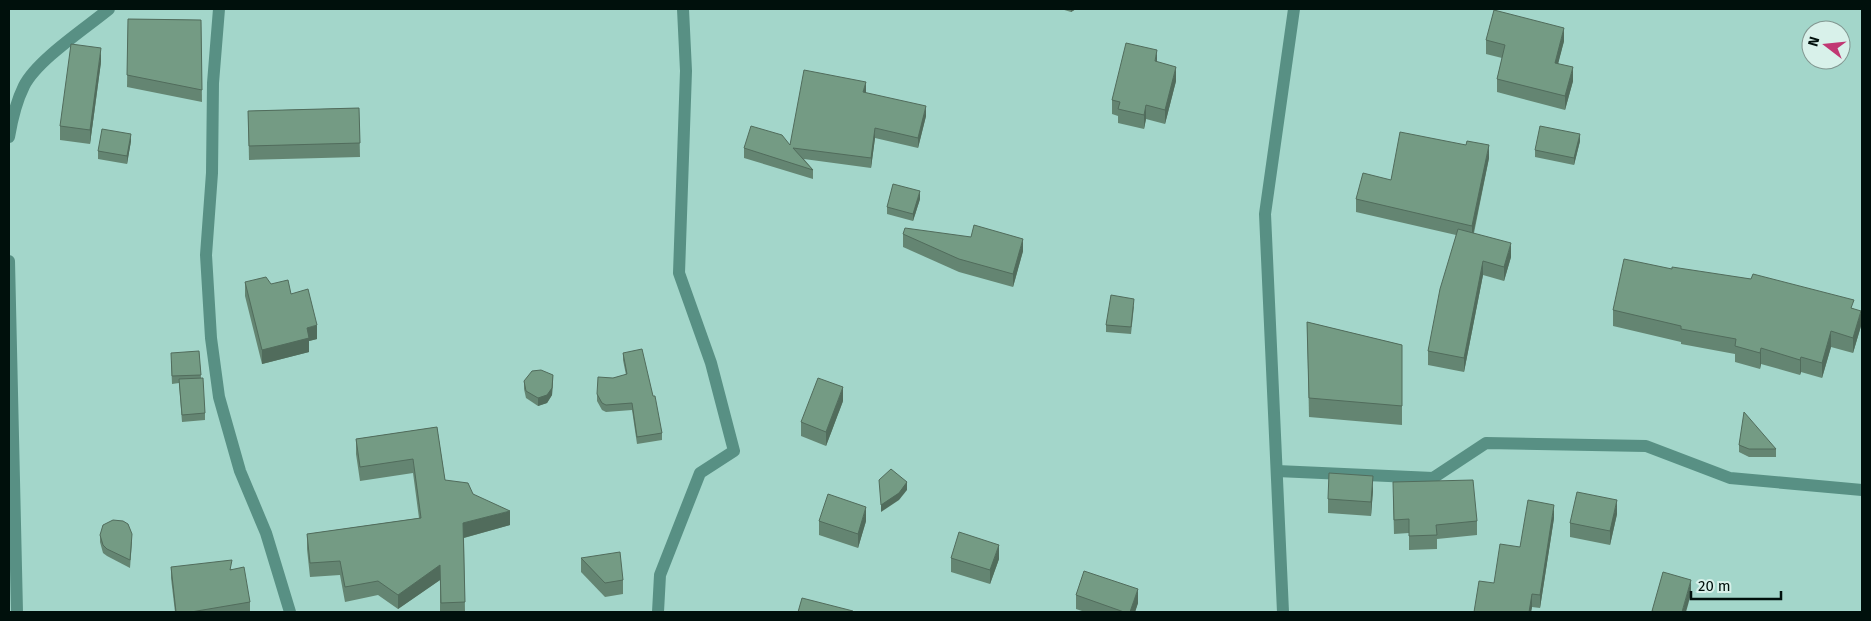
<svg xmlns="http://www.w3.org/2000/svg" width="1871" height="621" viewBox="0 0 1871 621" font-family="'Fira Sans',sans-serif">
  <rect width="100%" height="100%" fill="#a3d6ca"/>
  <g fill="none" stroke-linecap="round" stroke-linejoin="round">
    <g stroke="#589084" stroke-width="12">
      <path d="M219 9 213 83 212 173 206 255 211 338 219 397 240 471 266 533 290 612"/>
      <path d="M9 137C12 119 16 102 24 86 37 60 86 28 109 9"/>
      <path d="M9 261 17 612"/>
      <path d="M1277 471 1433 478 1486 443 1646 446 1730 478 1862 490"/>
      <path d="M658 612 660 575 700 473 734 451 711 363 679 273 686 71 683 9"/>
      <path d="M1283 612 1265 214 1294 9"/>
    </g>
  </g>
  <g fill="#648572">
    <path d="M1061 9H1076L1071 12Z"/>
    <path d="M128 19 201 20 202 102 127 87Z"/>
    <path d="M1486 40 1564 41 1558 63 1573 81 1565 110 1497 92V79L1502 58 1486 54Z"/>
    <path d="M101 62 90 144 60 140V126Z"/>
    <path d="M1157 62 1176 81 1165 124 1146 119 1144 129 1118 123V116L1112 114V100Z"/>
    <path d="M866 92V93L926 116 918 148 875 138 871 168 804 159 813 170V179L744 158V148L790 145Z"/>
    <path d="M359 108 360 157 249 160 248 111Z"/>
    <path d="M131 141 127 164 98 159V151Z"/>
    <path d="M1580 141 1574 165 1535 157V150Z"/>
    <path d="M1489 158 1474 233 1511 257 1504 281 1483 275 1464 372 1428 365V351L1456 235 1356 212V199L1391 180Z"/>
    <path d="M920 199 913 221 887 214V207Z"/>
    <path d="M903 234 971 237 1023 251 1013 287 959 272 903 247Z"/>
    <path d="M1672 269 1751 279 1854 309 1861 326 1853 353 1831 347 1822 378 1801 372 1800 375 1761 364 1760 369 1735 362V354L1681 344V342L1613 326V310Z"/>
    <path d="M245 282 271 284 291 294 317 339 309 341V352L262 364 245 296Z"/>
    <path d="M1134 306 1131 334 1106 332V325Z"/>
    <path d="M1307 322 1402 345V425L1309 417Z"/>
    <path d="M199 351 201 378 205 413V420L182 422 179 383 172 384 171 361Z"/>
    <path d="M623 353 662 433V440L637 444 632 410 606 412 602 410 597 401V394L613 378 626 375 623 360Z"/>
    <path d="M524 381 553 382 552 395 547 403 538 406 526 398 524 389Z"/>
    <path d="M843 401 826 446 801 436V422Z"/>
    <path d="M437 427 445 480 473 494 510 525 464 538 465 612H440V580L398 609 378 595 345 602 340 575 310 577 307 549V534L419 518 413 473 360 481 356 454V439Z"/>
    <path d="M1739 445 1776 449V457H1749L1739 452Z"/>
    <path d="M1373 490 1371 516 1328 513V499Z"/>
    <path d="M1393 496 1477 521V535L1437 539V549L1409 550V533L1394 534Z"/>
    <path d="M1617 514 1610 545 1570 537V523Z"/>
    <path d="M1554 518 1540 608 1532 607 1531 612H1474L1520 547Z"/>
    <path d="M819 521H866L858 548 819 535Z"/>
    <path d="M100 535 132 542 130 568 107 556 103 553 100 542Z"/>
    <path d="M581 558 623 580V594L605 597 581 572Z"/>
    <path d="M951 558 999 559 990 584 951 572Z"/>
    <path d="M171 567 232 569 250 602V612H175L171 578Z"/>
    <path d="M1076 595 1138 603 1135 612H1085L1076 609Z"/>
  </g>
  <g fill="#516c5c">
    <path d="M1071 9H1076L1071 12Z"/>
    <path d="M1564 28V41L1555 76V63Z"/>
    <path d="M101 48V62L90 144V130Z"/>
    <path d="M1157 50V64L1155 61Z"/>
    <path d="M1176 67V81L1165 124V110Z"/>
    <path d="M1573 67V81L1565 110V96Z"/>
    <path d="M866 82V92L863 102V92Z"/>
    <path d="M1146 105V119L1144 129V115Z"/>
    <path d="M926 106V116L918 148V138Z"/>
    <path d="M875 128V138L871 168V158Z"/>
    <path d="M131 134V141L127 164V156Z"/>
    <path d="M1580 134V141L1574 165V158Z"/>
    <path d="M1489 145V158L1472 239V226Z"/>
    <path d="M920 191V199L913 221V214Z"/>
    <path d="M1023 239V251L1013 287V274Z"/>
    <path d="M1511 243V257L1504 281V267Z"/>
    <path d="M1483 261V275L1464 372V358Z"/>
    <path d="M1861 311V326L1853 353V338Z"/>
    <path d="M317 325V339L309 341V352L262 364V350L307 328Z"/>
    <path d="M1831 331V347L1822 378V363Z"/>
    <path d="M1761 348V364L1760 369V353Z"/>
    <path d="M1801 357V372L1800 375V360Z"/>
    <path d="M553 375 552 395 547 403 538 406V398Z"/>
    <path d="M843 387V401L826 446V432Z"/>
    <path d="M1373 476V490L1371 516V502Z"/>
    <path d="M907 482V490L899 500 881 512V505Z"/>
    <path d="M1617 500V514L1610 545V531Z"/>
    <path d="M1554 505V518L1540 608V595Z"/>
    <path d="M866 507V521L858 548V534Z"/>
    <path d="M510 511V525L463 538V523Z"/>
    <path d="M999 545V559L990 584V570Z"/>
    <path d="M440 565V580L398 609V595Z"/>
    <path d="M1691 580V594L1686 612H1682Z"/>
    <path d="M1138 589V603L1135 612H1130Z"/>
    <path d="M1532 594V607L1531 612H1529Z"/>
  </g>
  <g fill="#749b84" stroke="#516c5c">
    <path d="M1494 10 1564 28 1555 63 1573 67 1565 96 1497 79 1505 45 1486 40Z"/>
    <path d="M128 19 201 20 202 90 127 75Z"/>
    <path d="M1126 43 1157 50 1155 61 1176 67 1165 110 1146 105 1144 115 1118 109 1120 102 1112 100Z"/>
    <path d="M71 44 101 48 90 130 60 126Z"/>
    <path d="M804 70 866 82 863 92 926 106 918 138 875 128 871 158 793 148 813 170 744 148 751 126 782 135 790 145Z"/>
    <path d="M359 108 360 143 249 146 248 111Z"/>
    <path d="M1540 126 1580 134 1574 158 1535 150Z"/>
    <path d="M102 129 131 134 127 156 98 151Z"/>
    <path d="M1400 132 1466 145 1467 141 1489 145 1472 226 1356 199 1363 173 1391 180Z"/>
    <path d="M893 184 920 191 913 214 887 207Z"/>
    <path d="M974 225 1023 239 1013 274 959 259 903 234 905 228 971 237Z"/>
    <path d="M1458 229 1511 243 1504 267 1483 261 1464 358 1428 351 1440 289Z"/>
    <path d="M1624 259 1672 269V267L1751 279 1753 274 1854 300 1851 308 1861 311 1853 338 1831 331 1822 363 1801 357 1800 360 1761 348 1760 353 1735 346 1736 339 1681 329V326L1613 310Z"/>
    <path d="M266 277 271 284 288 280 291 294 308 289 317 325 307 328 309 338 262 350 245 282Z"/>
    <path d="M1111 295 1134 299 1131 327 1106 325Z"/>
    <path d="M1307 322 1402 345V406L1309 398Z"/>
    <path d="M642 349 653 396H655L662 433 637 437 632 403 606 405 602 403 597 394 598 377 613 378 627 374 623 353Z"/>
    <path d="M199 351 201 375 172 376 171 353Z"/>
    <path d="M541 370 553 375 552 388 547 395 538 398 526 391 524 381 532 371Z"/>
    <path d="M203 378 205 413 182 415 179 379Z"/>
    <path d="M818 378 843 387 826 432 801 422Z"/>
    <path d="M1744 412 1776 449H1749L1739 445Z"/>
    <path d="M437 427 445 480 468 483 473 494 510 511 463 523 465 602 441 603 440 565 398 595 378 581 345 587 340 561 310 563 307 534 421 518 413 459 360 467 356 439Z"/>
    <path d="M891 469 907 482 899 493 881 505 879 480Z"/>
    <path d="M1329 473 1373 476 1371 502 1328 499Z"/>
    <path d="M1473 480 1477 521 1436 525 1437 535 1409 536V519L1394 520 1393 482Z"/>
    <path d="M1577 492 1617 500 1610 531 1570 523Z"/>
    <path d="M828 494 866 507 858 534 819 521Z"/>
    <path d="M1528 500 1554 505 1540 595 1532 594 1529 612H1474L1479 581 1494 583 1500 544 1520 547Z"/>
    <path d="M113 520 123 521 128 524 132 534 130 560 107 549 103 545 100 535 103 525Z"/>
    <path d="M959 532 999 545 990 570 951 558Z"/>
    <path d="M620 552 623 580 605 583 581 558Z"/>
    <path d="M232 560 230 570 244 567 250 602 191 612H176L171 567Z"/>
    <path d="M1084 571 1138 589 1130 612H1124L1076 595Z"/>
    <path d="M1663 572 1691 580 1682 612H1656L1652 611Z"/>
    <path d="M802 598 853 611V612H798Z"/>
  </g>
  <rect width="1871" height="621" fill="none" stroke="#00100c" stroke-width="20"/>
  <g transform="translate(1826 45) rotate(286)"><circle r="24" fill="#d8f1ea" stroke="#829791"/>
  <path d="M0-4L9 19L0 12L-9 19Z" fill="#c13873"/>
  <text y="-8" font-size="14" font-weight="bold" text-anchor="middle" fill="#00100c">N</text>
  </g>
  <path d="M1691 591v8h90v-8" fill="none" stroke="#00100c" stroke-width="2.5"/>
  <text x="1698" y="591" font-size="15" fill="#00100c" stroke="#d8f1ea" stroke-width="4" paint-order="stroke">20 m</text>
</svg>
